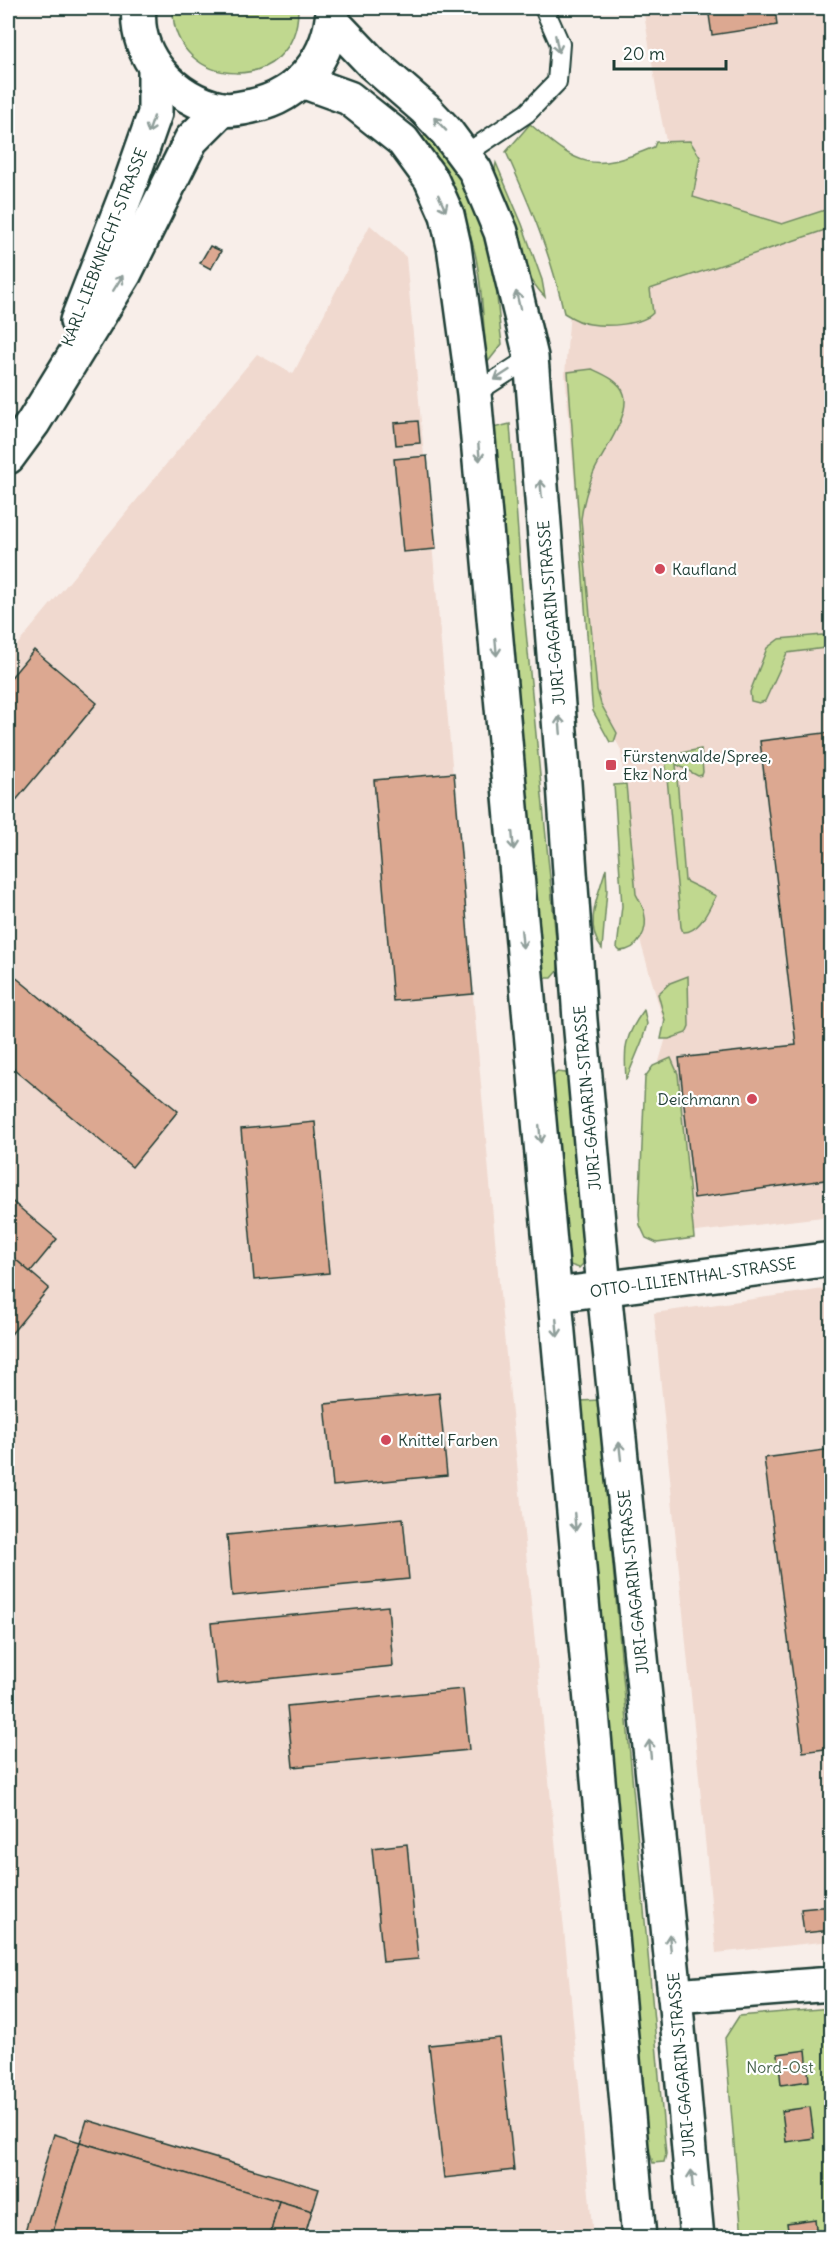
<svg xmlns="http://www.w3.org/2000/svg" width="839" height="2245" viewBox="0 0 839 2245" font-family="Delius,sans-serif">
  <rect width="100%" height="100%" fill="#f8eee9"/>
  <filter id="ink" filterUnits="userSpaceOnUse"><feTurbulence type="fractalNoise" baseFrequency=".0167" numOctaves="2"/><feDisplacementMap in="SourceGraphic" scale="12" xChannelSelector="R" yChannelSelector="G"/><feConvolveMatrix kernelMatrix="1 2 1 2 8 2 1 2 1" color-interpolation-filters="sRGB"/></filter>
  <g filter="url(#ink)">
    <g fill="#f0d9cf">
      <path d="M643 8H831V1216L671 1235 647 1103 667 1034 638 933 621 750 594 700 565 374 571 298 678 198 660 112Z"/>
      <path d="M370 225 406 257 501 1305 571 1999 593 2237 8 2238V656L257 354 293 374Z"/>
      <path d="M831 1288V1941L716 1953 654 1313Z"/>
    </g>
    <g fill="#c0d88f" stroke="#708a62" stroke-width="1.5">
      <path d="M173 8H298C299 97 171 92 173 8Z"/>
      <path d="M530 124C580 167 592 173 654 147L656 142 690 141 700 157 693 197 782 224 831 208V228L650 289 653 313C642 325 607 327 590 324 581 323 572 318 564 313 552 257 530 205 506 152Z"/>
      <path d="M432 132C458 171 483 210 492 256 497 285 498 315 502 344L487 363C483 327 483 289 475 253 466 213 439 178 419 142L425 135Z"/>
      <path d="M496 163 522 224 542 280 545 297C517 270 506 211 494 174Z"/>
      <path d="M592 369C603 374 620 381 624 394 631 416 601 454 593 474 587 489 583 504 581 519L597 690 601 704 617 733 614 742H610L593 711 592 703 568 372Z"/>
      <path d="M510 424 523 601 558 960V971L552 978H545L542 975 493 428Z"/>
      <path d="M822 635 827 637 828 643 825 648 787 653 765 701 759 703 751 701 750 692 767 648 779 639Z"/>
      <path d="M701 749 703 772 702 775 698 776 676 764 685 881 716 896C709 908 700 933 683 932L681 927 665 756Z"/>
      <path d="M626 784 636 894C639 900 643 906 644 912 649 930 639 950 620 951L617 948 622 906 614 785Z"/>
      <path d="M606 868 607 890 602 949C583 925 599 894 606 868Z"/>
      <path d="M688 976 689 1026 686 1033 669 1039H661L665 1020 658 994 670 983Z"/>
      <path d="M644 1010 647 1024 642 1041 626 1080C624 1048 624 1037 644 1010Z"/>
      <path d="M671 1058 678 1074 694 1238 657 1243 646 1238 640 1225 639 1215 645 1077 653 1066Z"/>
      <path d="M557 1072 566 1073 568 1078 584 1259 583 1264 579 1268 570 1265 568 1261 552 1078Z"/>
      <path d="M598 1400 666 2154 664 2162 653 2163 648 2147 581 1401Z"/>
      <path d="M831 2008V2237H742L725 2038 739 2016Z"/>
    </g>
    <g fill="#dca891" stroke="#1f3d34" stroke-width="1.5">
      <path d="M708 8H775L777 25 712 35Z"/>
      <path d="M210 246 221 251 211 269 200 263Z"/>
      <path d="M418 421 420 443 396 445 394 423Z"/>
      <path d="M427 456 436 549 403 552 394 459Z"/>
      <path d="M34 650 97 703 8 810V681Z"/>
      <path d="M832 732V1179L694 1198 679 1058 796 1045 760 741Z"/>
      <path d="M454 773 473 994 393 1001 374 780Z"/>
      <path d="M8 971 178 1111 132 1167 8 1064Z"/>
      <path d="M315 1122 329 1273 254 1280 241 1129Z"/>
      <path d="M8 1198 57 1239 30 1272 8 1253Z"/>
      <path d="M8 1253 49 1288 8 1338Z"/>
      <path d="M439 1393 447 1475 333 1486 325 1404Z"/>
      <path d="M832 1449V1748L803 1752 764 1458Z"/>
      <path d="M403 1518 409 1579 232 1596 227 1535Z"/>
      <path d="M388 1606 393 1666 217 1684 211 1623Z"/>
      <path d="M463 1689 469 1750 293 1767 287 1706Z"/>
      <path d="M407 1844 418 1959 383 1962 372 1848Z"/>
      <path d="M832 1906V1930L804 1933 801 1909Z"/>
      <path d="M500 2038 514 2170 444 2178 429 2045Z"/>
      <path d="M806 2050 809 2081 781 2085 778 2054Z"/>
      <path d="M810 2107 814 2138 786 2142 782 2111Z"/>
      <path d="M87 2120 319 2189 312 2211 80 2142Z"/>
      <path d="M54 2134 80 2142 51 2238H23Z"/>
      <path d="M80 2142 279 2201 269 2238H51Z"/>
      <path d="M279 2201 312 2211 304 2238H269Z"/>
      <path d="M815 2219 817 2238H789L787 2223Z"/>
    </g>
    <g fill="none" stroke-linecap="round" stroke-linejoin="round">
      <defs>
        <g id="lane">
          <path d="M464 155 527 113 557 82 560 44 544 8"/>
          <path d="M474 394 531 357"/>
        </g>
        <g id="street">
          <path d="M555 1295 832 1259"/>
          <path d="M675 1996 832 1984"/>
        </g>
        <g id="secondary">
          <path d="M333 22 372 63 425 109 446 131 475 170 501 232 531 357 564 783 580 1020 604 1289 675 1996 697 2238"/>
          <path d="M302 81 349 98 403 141 431 179 447 215 454 246 474 394 639 2238"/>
        </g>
        <g id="primary">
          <path d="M139 8C134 57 174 99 221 109 230 111 243 108 252 106 300 96 331 56 333 8"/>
          <path d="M77 321 129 187 155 113V68"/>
          <path d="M8 457 33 423 125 273 191 140 222 109"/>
        </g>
      </defs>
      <use href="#lane" stroke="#1f3d34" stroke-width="22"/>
      <use href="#street" stroke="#1f3d34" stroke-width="38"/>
      <use href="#secondary" stroke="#1f3d34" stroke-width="38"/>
      <use href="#primary" stroke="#1f3d34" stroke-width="38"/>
      <use href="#lane" stroke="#fff" stroke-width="18"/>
      <use href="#street" stroke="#fff" stroke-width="33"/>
      <use href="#secondary" stroke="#fff" stroke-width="33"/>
      <use href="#primary" stroke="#fff" stroke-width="33"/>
    </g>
    <defs><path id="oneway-shaft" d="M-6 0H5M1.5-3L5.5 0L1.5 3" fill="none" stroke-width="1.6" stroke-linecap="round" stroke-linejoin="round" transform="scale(1.5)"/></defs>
    <g stroke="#8f9e9a">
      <use href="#oneway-shaft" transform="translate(557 44) rotate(79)"/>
      <use href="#oneway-shaft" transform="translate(440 124) rotate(-133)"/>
      <use href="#oneway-shaft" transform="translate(151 125) rotate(109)"/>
      <use href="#oneway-shaft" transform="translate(442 203) rotate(65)"/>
      <use href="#oneway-shaft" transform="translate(118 283) rotate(-58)"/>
      <use href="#oneway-shaft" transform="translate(518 300) rotate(-103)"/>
      <use href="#oneway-shaft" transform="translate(502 375) rotate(147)"/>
      <use href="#oneway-shaft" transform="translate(479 452) rotate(85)"/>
      <use href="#oneway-shaft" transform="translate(541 489) rotate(-95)"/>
      <use href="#oneway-shaft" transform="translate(496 647) rotate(85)"/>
      <use href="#oneway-shaft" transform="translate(560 725) rotate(-95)"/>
      <use href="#oneway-shaft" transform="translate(513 841) rotate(85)"/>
      <use href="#oneway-shaft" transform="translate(522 939) rotate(85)"/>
      <use href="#oneway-shaft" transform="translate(540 1134) rotate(85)"/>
      <use href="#oneway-shaft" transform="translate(557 1328) rotate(85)"/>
      <use href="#oneway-shaft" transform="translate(620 1451) rotate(-96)"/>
      <use href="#oneway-shaft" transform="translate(575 1522) rotate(85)"/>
      <use href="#oneway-shaft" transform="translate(650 1749) rotate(-96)"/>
      <use href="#oneway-shaft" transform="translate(670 1943) rotate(-96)"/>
      <use href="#oneway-shaft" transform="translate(692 2179) rotate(-95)"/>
    </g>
  </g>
  <g fill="#d1495b" stroke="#fff" stroke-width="2">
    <circle cx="660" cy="569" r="6"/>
    <rect x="605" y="759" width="12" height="12" rx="3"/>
    <circle cx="752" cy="1099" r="6"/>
    <circle cx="386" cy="1440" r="6"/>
  </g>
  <g text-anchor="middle" stroke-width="4.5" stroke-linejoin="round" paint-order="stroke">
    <g font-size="16" fill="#1f3d34" stroke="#fff">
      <text transform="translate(104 247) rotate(-69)" y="6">KARL-LIEBKNECHT-STRASSE</text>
      <text transform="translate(551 613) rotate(-95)" y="6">JURI-GAGARIN-STRASSE</text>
      <text transform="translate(587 1098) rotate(-95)" y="6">JURI-GAGARIN-STRASSE</text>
      <text transform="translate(693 1277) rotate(-8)" y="6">OTTO-LILIENTHAL-STRASSE</text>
      <text transform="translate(633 1582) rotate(-96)" y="6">JURI-GAGARIN-STRASSE</text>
      <text transform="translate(681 2065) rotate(-95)" y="6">JURI-GAGARIN-STRASSE</text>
    </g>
    <g font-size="16" fill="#1f3d34" stroke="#fff" text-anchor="start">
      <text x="672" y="575">Kaufland</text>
      <text x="623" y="762">Fürstenwalde/Spree,<tspan x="623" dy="18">Ekz Nord</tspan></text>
      <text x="740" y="1105" text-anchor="end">Deichmann</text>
      <text x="398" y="1446">Knittel Farben</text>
    </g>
    <g font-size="16" fill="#47644b" stroke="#fff">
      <text x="780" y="2073">Nord-Ost</text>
    </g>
  </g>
  <rect width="839" height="2245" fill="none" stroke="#fff" stroke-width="30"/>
  <rect x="15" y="15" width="809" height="2215" fill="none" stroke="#1f3d34" stroke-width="2" filter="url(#ink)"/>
  <path d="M614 60v9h112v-9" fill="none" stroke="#1f3d34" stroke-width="3"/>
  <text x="623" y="60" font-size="18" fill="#1f3d34" stroke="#ffffff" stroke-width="4.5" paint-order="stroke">20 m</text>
</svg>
